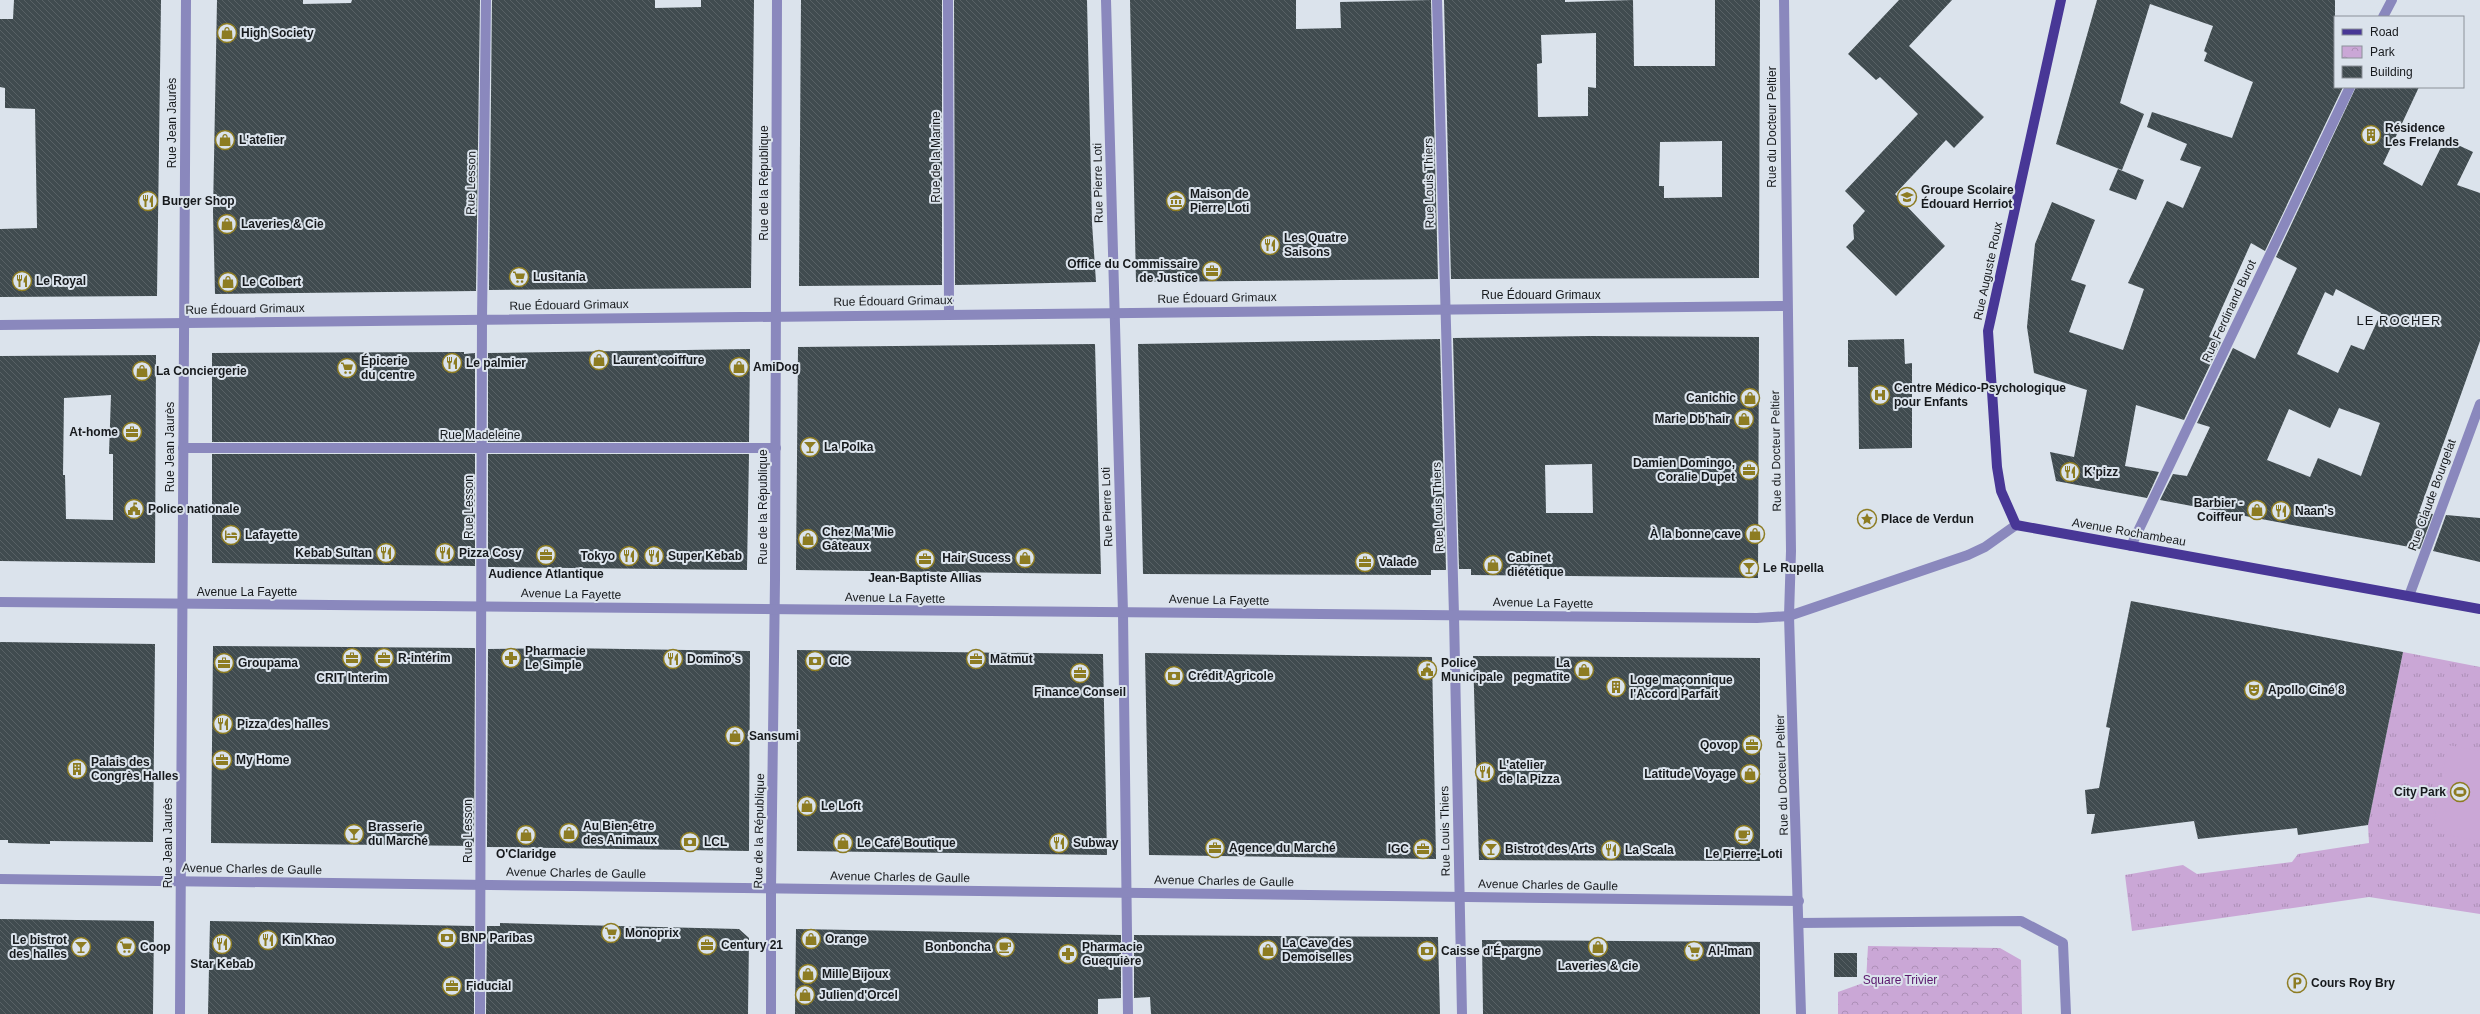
<svg xmlns="http://www.w3.org/2000/svg" width="2480" height="1014" viewBox="0 0 2480 1014" font-family="Helvetica,sans-serif">
  <defs>
    <pattern id="grass-tufts" width="24" height="20" patternUnits="userSpaceOnUse"><rect width="24" height="20" fill="#caa7d6"/><path d="M3 7l-1-3M5 7V3M7 7l1-3M15 17l-1-3M17 17v-4M19 17l1-3" fill="none" stroke="#ad8fb7"/></pattern>
    <pattern id="park-crowns" width="20" height="18" patternUnits="userSpaceOnUse"><rect width="20" height="18" fill="#caa7d6"/><path d="M2 6a3 3 0 1 1 6 0M12 15a3 3 0 1 1 6 0" fill="none" stroke="#ad8fb7"/></pattern>
    <pattern id="building-back-hatch" width="6" height="6" patternUnits="userSpaceOnUse"><rect width="6" height="6" fill="#404b4f"/><path d="M-1 5l2 2M0 0l6 6M5-1l2 2" fill="none" stroke="#586165"/></pattern>
  </defs>
  <rect width="100%" height="100%" fill="#dbe3ec"/>
  <path fill="url(#grass-tufts)" d="M2403 652 2480 667V914L2369 897 2132 931 2125 875 2183 865 2197 874 2292 862 2298 854 2369 843 2368 825Z"/>
  <path fill="url(#park-crowns)" d="M1868 946 2000 948 2021 960 2022 1014H1838V992L1866 982Z"/>
  <path fill="#caa7d6" d="M2448 745 2480 751V841L2432 832Z"/>
  <g fill="url(#building-back-hatch)" fill-rule="evenodd">
    <path d="M14 0H161L157 296 0 297V229L37 228 35 109 5 108V88L0 87V19H13Z"/>
    <path d="M217 0H303V4L351 3 352 0H480L476 291 215 294 213 212Z"/>
    <path d="M492 0H655V8L701 7V0H754L751 288 489 290Z"/>
    <path d="M801 0H942V285L799 286Z"/>
    <path d="M954 0H1087L1092 223 1096 282 955 285Z"/>
    <path d="M1130 0H1296V29L1341 28 1340 2 1431 0 1438 279 1136 282Z"/>
    <path d="M1444 0H1565V2L1633 0 1634 66H1715V0H1760L1759 278 1451 279ZM1596 33V88L1588 87V116L1538 117 1537 64 1542 63 1541 35ZM1722 141V197L1664 198V186H1659L1660 142Z"/>
    <path d="M1899 0H1952L1909 46 1984 117 1954 148 1946 140 1895 194 1945 246 1896 296 1846 247 1854 239 1853 225 1865 211 1845 191 1918 114 1880 77 1876 80 1848 54Z"/>
    <path d="M2097 0H2335V87H2343L2265 251 2251 243 2209 337 2221 342 2184 420 2136 405 2125 466 2159 472 2147 498 2056 481 2050 452 2074 457 2087 390 2034 373 2027 327 2035 244 2052 202 2095 220 2071 280 2086 285 2069 332 2123 350 2144 289 2128 283 2167 201 2183 208 2201 167 2180 160 2187 144 2147 127 2152 112 2232 138 2253 82 2204 61 2207 53 2204 51 2213 26 2150 4 2120 103 2144 114 2122 170 2056 144Z"/>
    <path d="M2356 87H2419L2383 164 2422 186 2445 139 2473 152 2457 185 2480 193V341L2419 512 2433 514 2420 549 2160 500 2173 474 2187 476 2210 427 2197 423 2233 348 2255 359 2297 268 2276 257ZM2336 289 2381 313 2364 350 2351 345 2338 373 2297 354 2325 292 2333 296ZM2339 408 2380 423 2361 476 2318 458 2310 477 2267 460 2289 409 2330 428Z"/>
    <path d="M2118 169 2144 180 2136 200 2109 190Z"/>
    <path d="M1590 336 1759 337 1758 578 1471 575V569H1459L1453 338ZM1592 464 1593 513H1546L1545 465Z"/>
    <path d="M1440 339 1446 570H1431V575L1143 574 1138 344Z"/>
    <path d="M1904 339 1905 364 1912 363V448L1859 449 1858 367H1848V340Z"/>
    <path d="M1095 344 1101 574 796 570 798 347Z"/>
    <path d="M750 349 749 442H488V353Z"/>
    <path d="M464 352V354L475 353V442H212V353Z"/>
    <path d="M156 355 155 563 0 561V356ZM111 395 109 454H113V520L66 519 65 475H63L64 398Z"/>
    <path d="M212 454H475V566L212 563Z"/>
    <path d="M488 454H749L747 570 488 567Z"/>
    <path d="M2446 515 2480 518V562L2433 551Z"/>
    <path d="M2131 601 2403 652 2368 825 2298 835 2297 828 2198 839 2194 821 2091 834 2095 814H2087L2085 790 2099 788 2110 728 2106 727Z"/>
    <path d="M0 642 155 644 153 842 50 841V844L8 843V840H0Z"/>
    <path d="M213 646 475 648 474 846 211 843Z"/>
    <path d="M563 648 750 651 749 851 487 847 488 649Z"/>
    <path d="M797 650 1103 654 1107 855 797 851Z"/>
    <path d="M1145 653 1432 657 1436 859 1149 855Z"/>
    <path d="M1473 656 1760 658V861L1479 860Z"/>
    <path d="M0 919 154 921 153 1014H0Z"/>
    <path d="M210 921 474 926V1014H208Z"/>
    <path d="M500 923 739 929 749 938 748 1014H486L487 926H500Z"/>
    <path d="M796 929 1121 935V998L1098 999V1014H795Z"/>
    <path d="M1134 935 1438 937 1440 1014H1151L1150 997 1134 998Z"/>
    <path d="M1482 940 1760 942V1014H1483Z"/>
    <rect x="1834" y="953" width="23" height="24"/>
  </g>
  <g fill="none" stroke-linecap="round" stroke-linejoin="round">
    <path stroke="#8a88bd" stroke-width="10" d="M771 1014V889"/>
    <g stroke="#8a88bd" stroke-width="10">
      <path d="M948 0 949 314"/>
      <path d="M1106 0 1123 613 1128 1014"/>
      <path d="M1437 0 1454 615 1462 1014"/>
      <path d="M1784 0 1791 551 1789 616 1801 1014"/>
      <path d="M2383 17 2392 0"/>
      <path d="M0 325 1786 306"/>
      <path d="M183 448H776"/>
      <path d="M2131 546 2350 87"/>
      <path d="M2409 596 2480 404"/>
      <path d="M0 879 1799 901"/>
      <path d="M771 889 775 580 777 0"/>
      <path d="M1799 923 2021 921 2063 943 2066 1014"/>
      <path d="M180 1014 186 0"/>
      <path d="M480 1014 482 319 486 0"/>
    </g>
    <path stroke="#8a88bd" stroke-width="10" d="M0 602 1757 618 1789 616 1968 555 1985 547 2016 525"/>
    <path stroke="#483796" stroke-width="10" d="M2061 0 1988 331 1997 467 2001 491 2016 525 2480 609"/>
  </g>
  <defs>
    <symbol id="shop-ring" viewBox="-11 -11 22 22"><circle r="9.5" fill="#dbe3ec" stroke="#8d7c22" stroke-width="1.5"/><path d="M-5-2.5h2.3a2.7 3.5 0 0 1 5.4 0H5L5.5 6h-11ZM-1.5-2.5h3a1.5 2.3 0 0 0-3 0Z" fill="#8d7c22"/></symbol>
    <symbol id="building-ring" viewBox="-11 -11 22 22"><circle r="9.5" fill="#dbe3ec" stroke="#8d7c22" stroke-width="1.5"/><path d="M-4-6H4V6H1V3H-1V6H-4ZM-2.5-4.3h1.7v1.8h-1.7ZM.8-4.3h1.7v1.8H.8ZM-2.5-1h1.7V.8h-1.7ZM.8-1h1.7V.8H.8Z" fill="#8d7c22"/></symbol>
    <symbol id="school-ring" viewBox="-11 -11 22 22"><circle r="9.5" fill="#dbe3ec" stroke="#8d7c22" stroke-width="1.5"/><path d="M0-5L7-2L0 1L-7-2ZM-4 1L0 2.5L4 1V4Q0 6-4 4Z" fill="#8d7c22"/></symbol>
    <symbol id="restaurant-ring" viewBox="-11 -11 22 22"><circle r="9.5" fill="#dbe3ec" stroke="#8d7c22" stroke-width="1.5"/><path d="M-5-6h1v4h1v-4h1v4h1v-4h1v5L-1.5 .5V6h-2V.5L-5-1ZM5-6V6H3V1.5H1.5Q1.5-4 5-6Z" fill="#8d7c22"/></symbol>
    <symbol id="museum-ring" viewBox="-11 -11 22 22"><circle r="9.5" fill="#dbe3ec" stroke="#8d7c22" stroke-width="1.5"/><path d="M0-6L6-3V-2H-6V-3ZM-5-1h2V3h-2ZM-1-1h2V3h-2ZM3-1h2V3H3ZM-6 4H6V6H-6Z" fill="#8d7c22"/></symbol>
    <symbol id="office-ring" viewBox="-11 -11 22 22"><circle r="9.5" fill="#dbe3ec" stroke="#8d7c22" stroke-width="1.5"/><path d="M-6-3h4V-5.5h4V-3h4V5H-6ZM-1-4.5V-3h2v-1.5ZM-6 0V1H6V0Z" fill="#8d7c22"/></symbol>
    <symbol id="supermarket-ring" viewBox="-11 -11 22 22"><circle r="9.5" fill="#dbe3ec" stroke="#8d7c22" stroke-width="1.5"/><path d="M-6-5.5h2.5l.6 2H6L4.5 2H-2.5L-4.4-4H-6ZM-1.5 3.2a1.3 1.3 0 1 0 .1 0ZM3 3.2a1.3 1.3 0 1 0 .1 0Z" fill="#8d7c22"/></symbol>
    <symbol id="hospital-ring" viewBox="-11 -11 22 22"><circle r="9.5" fill="#dbe3ec" stroke="#8d7c22" stroke-width="1.5"/><path d="M-5-5h3v3.5h4V-5h3V5h-3V1.5h-4V5h-3Z" fill="#8d7c22"/></symbol>
    <symbol id="bar-ring" viewBox="-11 -11 22 22"><circle r="9.5" fill="#dbe3ec" stroke="#8d7c22" stroke-width="1.5"/><path d="M-6-5H6L.8 .8V4.5H3.5V6h-7V4.5H-.8V.8Z" fill="#8d7c22"/></symbol>
    <symbol id="civic-ring" viewBox="-11 -11 22 22"><circle r="9.5" fill="#dbe3ec" stroke="#8d7c22" stroke-width="1.5"/><path d="M-.6-6.5H3V-4.5H.6V-3L4-1V1h2V6H-6V1h2V-1L-.6-3ZM-1.2 2.5V6h2.4V2.5Z" fill="#8d7c22"/></symbol>
    <symbol id="sight-ring" viewBox="-11 -11 22 22"><circle r="9.5" fill="#dbe3ec" stroke="#8d7c22" stroke-width="1.5"/><path d="M0-6L1.8-2.2L6-1.7L2.9 1.2L3.7 5.4L0 3.3L-3.7 5.4L-2.9 1.2L-6-1.7L-1.8-2.2Z" fill="#8d7c22"/></symbol>
    <symbol id="hotel-ring" viewBox="-11 -11 22 22"><circle r="9.5" fill="#dbe3ec" stroke="#8d7c22" stroke-width="1.5"/><path d="M-6-4.5h1.5V1H6V5H4.5V3h-9V5H-6ZM-4 0a1.8 1.8 0 1 1 3.6 0ZM.5 0V-2.5h3Q6-2.5 6 0Z" fill="#8d7c22"/></symbol>
    <symbol id="pharmacy-ring" viewBox="-11 -11 22 22"><circle r="9.5" fill="#dbe3ec" stroke="#8d7c22" stroke-width="1.5"/><path d="M-2-6h4v4h4v4h-4v4h-4v-4h-4v-4h4Z" fill="#8d7c22"/></symbol>
    <symbol id="bank-ring" viewBox="-11 -11 22 22"><circle r="9.5" fill="#dbe3ec" stroke="#8d7c22" stroke-width="1.5"/><path d="M-6-4H6V4H-6ZM0-2.3a2.3 2.3 0 1 0 0 4.6a2.3 2.3 0 1 0 0-4.6Z" fill="#8d7c22"/></symbol>
    <symbol id="theatre-ring" viewBox="-11 -11 22 22"><circle r="9.5" fill="#dbe3ec" stroke="#8d7c22" stroke-width="1.5"/><path d="M-5-5.5Q0-4 5-5.5V0Q5 5 0 6Q-5 5-5 0ZM-3.3-2.5H-1v1.5H-3.3ZM1-2.5H3.3v1.5H1ZM-2.8 1Q0 5.5 2.8 1Z" fill="#8d7c22"/></symbol>
    <symbol id="stadium-ring" viewBox="-11 -11 22 22"><circle r="9.5" fill="#dbe3ec" stroke="#8d7c22" stroke-width="1.5"/><path d="M0-5a6.5 5 0 1 0 0 10a6.5 5 0 1 0 0-10ZM-3.5-1.8h7v3.6h-7Z" fill="#8d7c22"/></symbol>
    <symbol id="cafe-ring" viewBox="-11 -11 22 22"><circle r="9.5" fill="#dbe3ec" stroke="#8d7c22" stroke-width="1.5"/><path d="M-5.5-4.5H6V0H3Q3 3.5 0 3.5H-2.5Q-5.5 3.5-5.5 0ZM3-3.2v2h1.7v-2ZM-6 4.5H4V6H-6Z" fill="#8d7c22"/></symbol>
    <symbol id="parking-ring" viewBox="-11 -11 22 22"><circle r="9.5" fill="#dbe3ec" stroke="#8d7c22" stroke-width="1.5"/><path d="M-3.5-5.5H1a3.5 3.5 0 0 1 0 7H-1V5.5H-3.5ZM-1-3.4V-.6H.8a1.4 1.4 0 0 0 0-2.8Z" fill="#8d7c22"/></symbol>
  </defs>
  <g fill-rule="evenodd">
    <use href="#shop-ring" x="216" y="22" width="22" height="22"/>
    <use href="#building-ring" x="2360" y="124" width="22" height="22"/>
    <use href="#shop-ring" x="214" y="129" width="22" height="22"/>
    <use href="#school-ring" x="1896" y="186" width="22" height="22"/>
    <use href="#restaurant-ring" x="137" y="190" width="22" height="22"/>
    <use href="#museum-ring" x="1165" y="190" width="22" height="22"/>
    <use href="#shop-ring" x="216" y="213" width="22" height="22"/>
    <use href="#restaurant-ring" x="1259" y="234" width="22" height="22"/>
    <use href="#office-ring" x="1201" y="260" width="22" height="22"/>
    <use href="#supermarket-ring" x="508" y="266" width="22" height="22"/>
    <use href="#restaurant-ring" x="11" y="270" width="22" height="22"/>
    <use href="#shop-ring" x="217" y="271" width="22" height="22"/>
    <use href="#shop-ring" x="588" y="349" width="22" height="22"/>
    <use href="#restaurant-ring" x="441" y="352" width="22" height="22"/>
    <use href="#shop-ring" x="728" y="356" width="22" height="22"/>
    <use href="#supermarket-ring" x="336" y="357" width="22" height="22"/>
    <use href="#shop-ring" x="131" y="360" width="22" height="22"/>
    <use href="#hospital-ring" x="1869" y="384" width="22" height="22"/>
    <use href="#shop-ring" x="1739" y="387" width="22" height="22"/>
    <use href="#shop-ring" x="1733" y="408" width="22" height="22"/>
    <use href="#office-ring" x="121" y="421" width="22" height="22"/>
    <use href="#bar-ring" x="799" y="436" width="22" height="22"/>
    <use href="#office-ring" x="1738" y="459" width="22" height="22"/>
    <use href="#restaurant-ring" x="2059" y="461" width="22" height="22"/>
    <use href="#civic-ring" x="123" y="498" width="22" height="22"/>
    <use href="#shop-ring" x="2246" y="499" width="22" height="22"/>
    <use href="#restaurant-ring" x="2270" y="500" width="22" height="22"/>
    <use href="#sight-ring" x="1856" y="508" width="22" height="22"/>
    <use href="#shop-ring" x="1744" y="523" width="22" height="22"/>
    <use href="#hotel-ring" x="220" y="524" width="22" height="22"/>
    <use href="#shop-ring" x="797" y="528" width="22" height="22"/>
    <use href="#restaurant-ring" x="375" y="542" width="22" height="22"/>
    <use href="#restaurant-ring" x="434" y="542" width="22" height="22"/>
    <use href="#office-ring" x="535" y="544" width="22" height="22"/>
    <use href="#restaurant-ring" x="618" y="545" width="22" height="22"/>
    <use href="#restaurant-ring" x="643" y="545" width="22" height="22"/>
    <use href="#shop-ring" x="1014" y="547" width="22" height="22"/>
    <use href="#office-ring" x="914" y="548" width="22" height="22"/>
    <use href="#office-ring" x="1354" y="551" width="22" height="22"/>
    <use href="#shop-ring" x="1482" y="554" width="22" height="22"/>
    <use href="#bar-ring" x="1738" y="557" width="22" height="22"/>
    <use href="#office-ring" x="341" y="647" width="22" height="22"/>
    <use href="#office-ring" x="373" y="647" width="22" height="22"/>
    <use href="#pharmacy-ring" x="500" y="647" width="22" height="22"/>
    <use href="#restaurant-ring" x="662" y="648" width="22" height="22"/>
    <use href="#office-ring" x="965" y="648" width="22" height="22"/>
    <use href="#bank-ring" x="804" y="650" width="22" height="22"/>
    <use href="#office-ring" x="213" y="652" width="22" height="22"/>
    <use href="#civic-ring" x="1416" y="659" width="22" height="22"/>
    <use href="#shop-ring" x="1573" y="659" width="22" height="22"/>
    <use href="#office-ring" x="1069" y="662" width="22" height="22"/>
    <use href="#bank-ring" x="1163" y="665" width="22" height="22"/>
    <use href="#building-ring" x="1605" y="676" width="22" height="22"/>
    <use href="#theatre-ring" x="2243" y="679" width="22" height="22"/>
    <use href="#restaurant-ring" x="212" y="713" width="22" height="22"/>
    <use href="#shop-ring" x="724" y="725" width="22" height="22"/>
    <use href="#office-ring" x="1741" y="734" width="22" height="22"/>
    <use href="#office-ring" x="211" y="749" width="22" height="22"/>
    <use href="#building-ring" x="66" y="758" width="22" height="22"/>
    <use href="#restaurant-ring" x="1474" y="761" width="22" height="22"/>
    <use href="#shop-ring" x="1739" y="763" width="22" height="22"/>
    <use href="#stadium-ring" x="2449" y="781" width="22" height="22"/>
    <use href="#shop-ring" x="796" y="795" width="22" height="22"/>
    <use href="#shop-ring" x="558" y="822" width="22" height="22"/>
    <use href="#bar-ring" x="343" y="823" width="22" height="22"/>
    <use href="#shop-ring" x="515" y="824" width="22" height="22"/>
    <use href="#cafe-ring" x="1733" y="824" width="22" height="22"/>
    <use href="#bank-ring" x="679" y="831" width="22" height="22"/>
    <use href="#shop-ring" x="832" y="832" width="22" height="22"/>
    <use href="#restaurant-ring" x="1048" y="832" width="22" height="22"/>
    <use href="#office-ring" x="1204" y="837" width="22" height="22"/>
    <use href="#office-ring" x="1412" y="838" width="22" height="22"/>
    <use href="#bar-ring" x="1480" y="838" width="22" height="22"/>
    <use href="#restaurant-ring" x="1600" y="839" width="22" height="22"/>
    <use href="#supermarket-ring" x="600" y="922" width="22" height="22"/>
    <use href="#bank-ring" x="436" y="927" width="22" height="22"/>
    <use href="#shop-ring" x="800" y="928" width="22" height="22"/>
    <use href="#restaurant-ring" x="257" y="929" width="22" height="22"/>
    <use href="#restaurant-ring" x="211" y="933" width="22" height="22"/>
    <use href="#office-ring" x="696" y="934" width="22" height="22"/>
    <use href="#bar-ring" x="70" y="936" width="22" height="22"/>
    <use href="#supermarket-ring" x="115" y="936" width="22" height="22"/>
    <use href="#cafe-ring" x="994" y="936" width="22" height="22"/>
    <use href="#shop-ring" x="1587" y="936" width="22" height="22"/>
    <use href="#shop-ring" x="1257" y="939" width="22" height="22"/>
    <use href="#bank-ring" x="1416" y="940" width="22" height="22"/>
    <use href="#supermarket-ring" x="1683" y="940" width="22" height="22"/>
    <use href="#pharmacy-ring" x="1057" y="943" width="22" height="22"/>
    <use href="#shop-ring" x="797" y="963" width="22" height="22"/>
    <use href="#parking-ring" x="2286" y="972" width="22" height="22"/>
    <use href="#office-ring" x="441" y="975" width="22" height="22"/>
    <use href="#shop-ring" x="794" y="984" width="22" height="22"/>
  </g>
  <g text-anchor="middle" stroke-width="4" stroke-linejoin="round" paint-order="stroke">
    <g font-size="12" font-weight="bold" fill="#16191c" stroke="#dbe3ec" text-anchor="start">
      <text x="241" y="37">High Society</text>
      <text x="2385" y="132">Résidence<tspan x="2385" dy="14">Les Frelands</tspan></text>
      <text x="239" y="144">L'atelier</text>
      <text x="1921" y="194">Groupe Scolaire<tspan x="1921" dy="14">Édouard Herriot</tspan></text>
      <text x="1190" y="198">Maison de<tspan x="1190" dy="14">Pierre Loti</tspan></text>
      <text x="162" y="205">Burger Shop</text>
      <text x="241" y="228">Laveries &amp; Cie</text>
      <text x="1284" y="242">Les Quatre<tspan x="1284" dy="14">Saisons</tspan></text>
      <text x="1198" y="268" text-anchor="end">Office du Commissaire<tspan x="1198" dy="14">de Justice</tspan></text>
      <text x="533" y="281">Lusitania</text>
      <text x="36" y="285">Le Royal</text>
      <text x="242" y="286">Le Colbert</text>
      <text x="613" y="364">Laurent coiffure</text>
      <text x="361" y="365">Épicerie<tspan x="361" dy="14">du centre</tspan></text>
      <text x="466" y="367">Le palmier</text>
      <text x="753" y="371">AmiDog</text>
      <text x="156" y="375">La Conciergerie</text>
      <text x="1894" y="392">Centre Médico-Psychologique<tspan x="1894" dy="14">pour Enfants</tspan></text>
      <text x="1736" y="402" text-anchor="end">Canichic</text>
      <text x="1730" y="423" text-anchor="end">Marie Db'hair</text>
      <text x="118" y="436" text-anchor="end">At-home</text>
      <text x="824" y="451">La Polka</text>
      <text x="1735" y="467" text-anchor="end">Damien Domingo,<tspan x="1735" dy="14">Coralie Dupet</tspan></text>
      <text x="2084" y="476">K'pizz</text>
      <text x="2243" y="507" text-anchor="end">Barbier -<tspan x="2243" dy="14">Coiffeur</tspan></text>
      <text x="148" y="513">Police nationale</text>
      <text x="2295" y="515">Naan's</text>
      <text x="1881" y="523">Place de Verdun</text>
      <text x="822" y="536">Chez Ma’Mie<tspan x="822" dy="14">Gâteaux</tspan></text>
      <text x="1741" y="538" text-anchor="end">À la bonne cave</text>
      <text x="245" y="539">Lafayette</text>
      <text x="372" y="557" text-anchor="end">Kebab Sultan</text>
      <text x="459" y="557">Pizza Cosy</text>
      <text x="615" y="560" text-anchor="end">Tokyo</text>
      <text x="668" y="560">Super Kebab</text>
      <text x="1011" y="562" text-anchor="end">Hair Sucess</text>
      <text x="1507" y="562">Cabinet<tspan x="1507" dy="14">diététique</tspan></text>
      <text x="1379" y="566">Valade</text>
      <text x="1763" y="572">Le Rupella</text>
      <text x="546" y="578" text-anchor="middle">Audience Atlantique</text>
      <text x="925" y="582" text-anchor="middle">Jean-Baptiste Allias</text>
      <text x="525" y="655">Pharmacie<tspan x="525" dy="14">Le Simple</tspan></text>
      <text x="398" y="662">R-intérim</text>
      <text x="687" y="663">Domino's</text>
      <text x="990" y="663">Matmut</text>
      <text x="829" y="665">CIC</text>
      <text x="238" y="667">Groupama</text>
      <text x="1441" y="667">Police<tspan x="1441" dy="14">Municipale</tspan></text>
      <text x="1570" y="667" text-anchor="end">La<tspan x="1570" dy="14">pegmatite</tspan></text>
      <text x="1188" y="680">Crédit Agricole</text>
      <text x="352" y="682" text-anchor="middle">CRIT Interim</text>
      <text x="1630" y="684">Loge maçonnique<tspan x="1630" dy="14">l'Accord Parfait</tspan></text>
      <text x="2268" y="694">Apollo Ciné 8</text>
      <text x="1080" y="696" text-anchor="middle">Finance Conseil</text>
      <text x="237" y="728">Pizza des halles</text>
      <text x="749" y="740">Sansumi</text>
      <text x="1738" y="749" text-anchor="end">Qovop</text>
      <text x="236" y="764">My Home</text>
      <text x="91" y="766">Palais des<tspan x="91" dy="14">Congrès Halles</tspan></text>
      <text x="1499" y="769">L'atelier<tspan x="1499" dy="14">de la Pizza</tspan></text>
      <text x="1736" y="778" text-anchor="end">Latitude Voyage</text>
      <text x="2446" y="796" text-anchor="end">City Park</text>
      <text x="821" y="810">Le Loft</text>
      <text x="583" y="830">Au Bien-être<tspan x="583" dy="14">des Animaux</tspan></text>
      <text x="368" y="831">Brasserie<tspan x="368" dy="14">du Marché</tspan></text>
      <text x="704" y="846">LCL</text>
      <text x="857" y="847">Le Café Boutique</text>
      <text x="1073" y="847">Subway</text>
      <text x="1229" y="852">Agence du Marché</text>
      <text x="1409" y="853" text-anchor="end">IGC</text>
      <text x="1505" y="853">Bistrot des Arts</text>
      <text x="1625" y="854">La Scala</text>
      <text x="526" y="858" text-anchor="middle">O'Claridge</text>
      <text x="1744" y="858" text-anchor="middle">Le Pierre-Loti</text>
      <text x="625" y="937">Monoprix</text>
      <text x="461" y="942">BNP Paribas</text>
      <text x="825" y="943">Orange</text>
      <text x="67" y="944" text-anchor="end">Le bistrot<tspan x="67" dy="14">des halles</tspan></text>
      <text x="282" y="944">Kin Khao</text>
      <text x="1282" y="947">La Cave des<tspan x="1282" dy="14">Demoiselles</tspan></text>
      <text x="721" y="949">Century 21</text>
      <text x="140" y="951">Coop</text>
      <text x="991" y="951" text-anchor="end">Bonboncha</text>
      <text x="1082" y="951">Pharmacie<tspan x="1082" dy="14">Guequière</tspan></text>
      <text x="1441" y="955">Caisse d'Épargne</text>
      <text x="1708" y="955">Al-Iman</text>
      <text x="222" y="968" text-anchor="middle">Star Kebab</text>
      <text x="1598" y="970" text-anchor="middle">Laveries &amp; cie</text>
      <text x="822" y="978">Mille Bijoux</text>
      <text x="2311" y="987">Cours Roy Bry</text>
      <text x="466" y="990">Fiducial</text>
      <text x="819" y="999">Julien d'Orcel</text>
    </g>
    <g font-size="12" fill="#16191c" stroke="#dbe3ec">
      <text transform="translate(172 123) rotate(-90)" y="4">Rue Jean Jaurès</text>
      <text transform="translate(1772 127) rotate(-90)" y="4">Rue du Docteur Peltier</text>
      <text transform="translate(936 157) rotate(-90)" y="4">Rue de la Marine</text>
      <text transform="translate(471 183) rotate(-89)" y="4">Rue Lesson</text>
      <text transform="translate(764 183) rotate(-90)" y="4">Rue de la République</text>
      <text transform="translate(1098 183) rotate(-91)" y="4">Rue Pierre Loti</text>
      <text transform="translate(1429 183) rotate(-91)" y="4">Rue Louis Thiers</text>
      <text transform="translate(1988 271) rotate(-78)" y="4">Rue Auguste Roux</text>
      <text x="1541" y="299">Rue Édouard Grimaux</text>
      <text transform="translate(1217 298) rotate(-1)" y="4">Rue Édouard Grimaux</text>
      <text transform="translate(893 301) rotate(-1)" y="4">Rue Édouard Grimaux</text>
      <text transform="translate(569 305) rotate(-1)" y="4">Rue Édouard Grimaux</text>
      <text transform="translate(245 309) rotate(-1)" y="4">Rue Édouard Grimaux</text>
      <text transform="translate(2229 311) rotate(-65)" y="4">Rue Ferdinand Burot</text>
      <text x="480" y="439">Rue Madeleine</text>
      <text transform="translate(170 447) rotate(-90)" y="4">Rue Jean Jaurès</text>
      <text transform="translate(1776 451) rotate(-91)" y="4">Rue du Docteur Peltier</text>
      <text transform="translate(2432 495) rotate(-70)" y="4">Rue Claude Bourgelat</text>
      <text transform="translate(469 507) rotate(-90)" y="4">Rue Lesson</text>
      <text transform="translate(763 507) rotate(-90)" y="4">Rue de la République</text>
      <text transform="translate(1107 507) rotate(-92)" y="4">Rue Pierre Loti</text>
      <text transform="translate(1438 507) rotate(-92)" y="4">Rue Louis Thiers</text>
      <text transform="translate(2129 532) rotate(10)" y="4">Avenue Rochambeau</text>
      <text x="247" y="596">Avenue La Fayette</text>
      <text transform="translate(571 594) rotate(1)" y="4">Avenue La Fayette</text>
      <text transform="translate(895 598) rotate(1)" y="4">Avenue La Fayette</text>
      <text transform="translate(1219 600) rotate(1)" y="4">Avenue La Fayette</text>
      <text transform="translate(1543 603) rotate(1)" y="4">Avenue La Fayette</text>
      <text transform="translate(1782 775) rotate(-92)" y="4">Rue du Docteur Peltier</text>
      <text transform="translate(468 831) rotate(-90)" y="4">Rue Lesson</text>
      <text transform="translate(759 831) rotate(-89)" y="4">Rue de la République</text>
      <text transform="translate(1445 831) rotate(-91)" y="4">Rue Louis Thiers</text>
      <text transform="translate(168 843) rotate(-90)" y="4">Rue Jean Jaurès</text>
      <text transform="translate(252 869) rotate(1)" y="4">Avenue Charles de Gaulle</text>
      <text transform="translate(576 873) rotate(1)" y="4">Avenue Charles de Gaulle</text>
      <text transform="translate(900 877) rotate(1)" y="4">Avenue Charles de Gaulle</text>
      <text transform="translate(1224 881) rotate(1)" y="4">Avenue Charles de Gaulle</text>
      <text transform="translate(1548 885) rotate(1)" y="4">Avenue Charles de Gaulle</text>
    </g>
    <g font-size="12" fill="#59176c" stroke="#dbe3ec">
      <text x="1900" y="984">Square Trivier</text>
    </g>
    <g font-size="13" letter-spacing="1" fill="#16191c" stroke="#dbe3ec">
      <text x="2399" y="325">LE ROCHER</text>
    </g>
  </g>
  <rect x="2334" y="16" width="130" height="72" fill="#dbe3ec" stroke="#8c9299"/>
  <rect x="2342" y="29" width="20" height="6" fill="#483796" stroke="#8c9299"/>
  <text x="2370" y="36" font-size="12" fill="#16191c">Road</text>
  <rect x="2342" y="46" width="20" height="12" fill="url(#park-crowns)" stroke="#8c9299"/>
  <text x="2370" y="56" font-size="12" fill="#16191c">Park</text>
  <rect x="2342" y="66" width="20" height="12" fill="url(#building-back-hatch)" stroke="#8c9299"/>
  <text x="2370" y="76" font-size="12" fill="#16191c">Building</text>
</svg>
